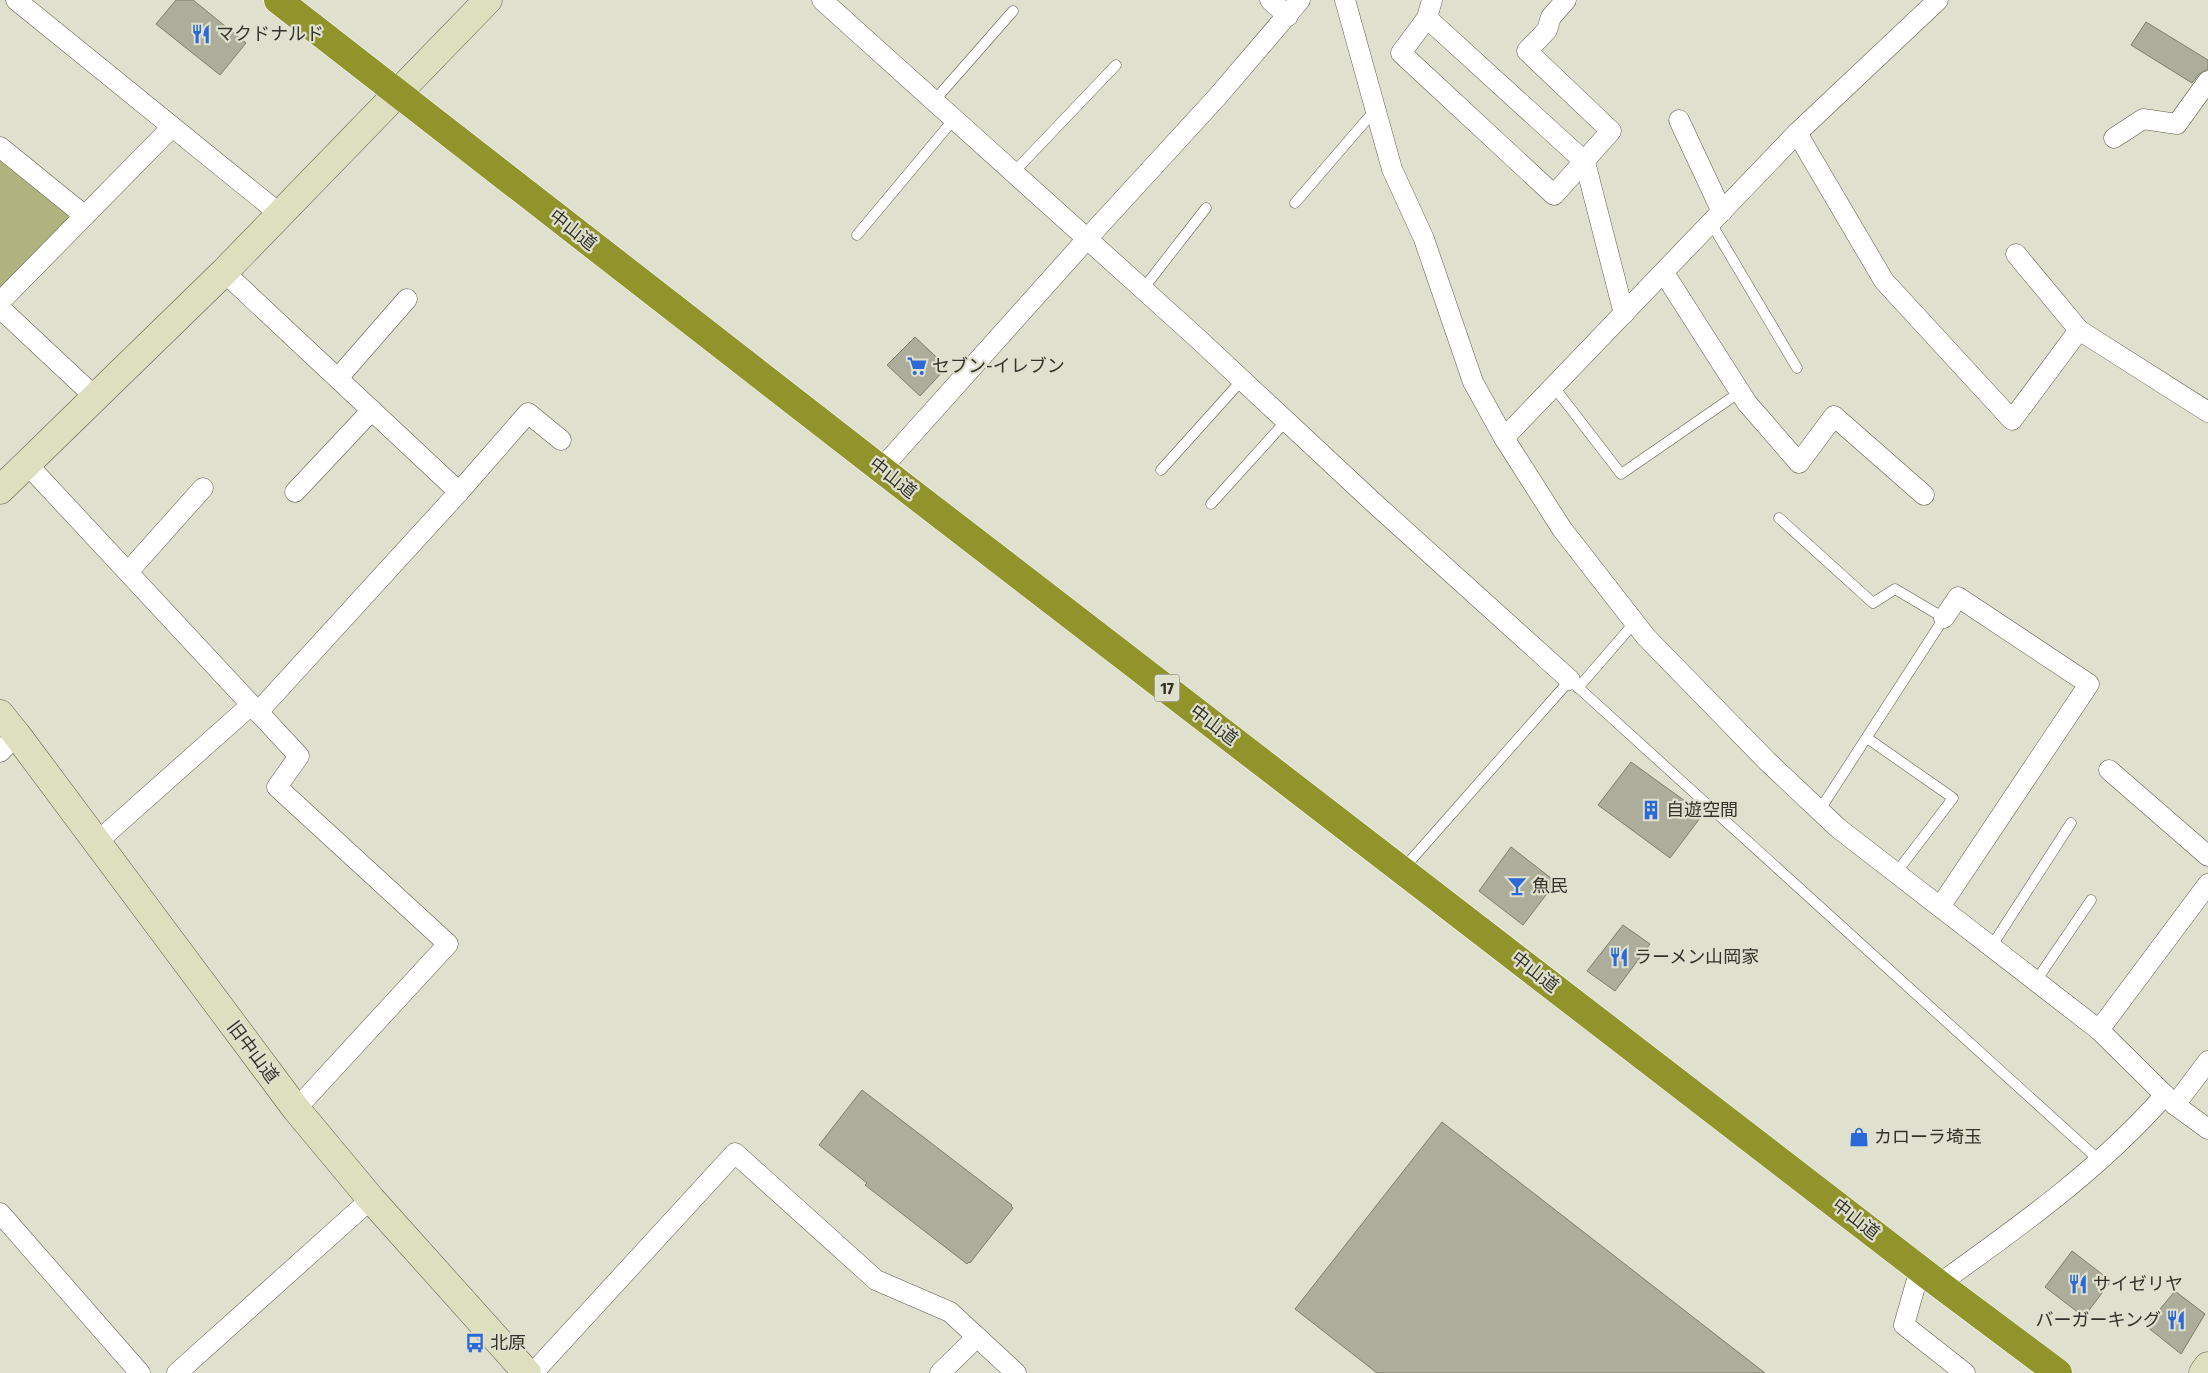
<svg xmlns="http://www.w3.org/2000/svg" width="2208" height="1373" viewBox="0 0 2208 1373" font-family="'Fira Sans Condensed','Noto Sans JP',sans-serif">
  <rect width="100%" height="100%" fill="#dfe0cd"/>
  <path fill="#b0b37e" d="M0 158 68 214V221L0 289Z"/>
  <g fill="#acae9b" stroke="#7c7e6d">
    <path d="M176 0H193L246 43 220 75 156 24Z"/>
    <path d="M2146 22 2208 60V69L2199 74 2192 83 2131 45Z"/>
    <path d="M915 337 947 367 920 396 887 365Z"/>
    <path d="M1631 762 1703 814 1670 858 1598 805Z"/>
    <path d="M1511 847 1556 882 1523 925 1479 891Z"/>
    <path d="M1623 925 1650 944 1615 991 1587 971Z"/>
    <path d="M862 1090 1012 1205 1011 1206 1013 1208 970 1263 969 1262 967 1264 865 1185 867 1183 819 1145Z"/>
    <path d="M1442 1122 1765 1373H1377L1295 1309Z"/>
    <path d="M2072 1251 2111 1281 2084 1317 2045 1287Z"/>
    <path d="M2175 1291 2205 1314 2181 1354 2146 1326Z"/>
  </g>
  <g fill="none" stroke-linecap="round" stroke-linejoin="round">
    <defs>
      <g id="lane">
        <path d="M934 101 1013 11"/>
        <path d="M1013 173 1116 65"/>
        <path d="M1295 203 1375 110"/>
        <path d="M1711 223 1797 368"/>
        <path d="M857 235 954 119"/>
        <path d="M1143 289 1206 208"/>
        <path d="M1554 387 1621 474 1740 392"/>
        <path d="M1161 470 1242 380"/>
        <path d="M1211 504 1286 421"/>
        <path d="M1779 518 1873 603 1895 589 1944 618 1819 811"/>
        <path d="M1578 688 1635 622"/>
        <path d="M1867 738 1953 798 1896 873"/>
        <path d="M1403 869 1570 680 2100 1161"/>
        <path d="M1991 947 2071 823"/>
        <path d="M2036 981 2091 900"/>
      </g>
      <g id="street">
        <path d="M16 0 280 214"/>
        <path d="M822 0 1195 336 1373 502 1570 680"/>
        <path d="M1270 0 1288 16"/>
        <path d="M1345 0 1392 169 1424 239 1473 382 1504 438 1562 529 1646 637 1767 761 1838 828 2099 1030 2175 1105 2208 1129"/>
        <path d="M1432 0 1427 18 1401 53 1554 195 1611 131 1527 51 1547 30 1551 17 1566 0"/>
        <path d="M1427 18 1585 162 1624 314"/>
        <path d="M1679 120 1722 212"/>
        <path d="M1797 133 1884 281 2012 420 2079 330"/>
        <path d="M2114 138 2143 119 2177 124 2208 81"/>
        <path d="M0 147 85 216"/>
        <path d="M2016 254 2079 330 2208 412"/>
        <path d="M224 272 459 492"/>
        <path d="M1664 273 1747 403 1799 463 1834 416 1924 495"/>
        <path d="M0 302 172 127"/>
        <path d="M0 308 95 397"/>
        <path d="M338 378 407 299"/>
        <path d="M1504 438 1797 133 1938 0"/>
        <path d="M27 464 299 756 277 787 448 944 296 1109"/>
        <path d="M881 469 1086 240 1218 96 1300 0"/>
        <path d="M295 492 372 410"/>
        <path d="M128 572 203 488"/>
        <path d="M258 712 459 492 528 413 561 440"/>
        <path d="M0 752 17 735"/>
        <path d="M2109 770 2208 856"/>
        <path d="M97 842 251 705"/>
        <path d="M1940 907 2089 684 1958 597 1944 618"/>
        <path d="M2099 1030 2208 884"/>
        <path d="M2175 1105 2208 1061"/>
        <path d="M0 1213 140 1373"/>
        <path d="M1920 1269 1904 1325 1965 1373"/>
        <path d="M1939 1284C2020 1226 2099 1170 2165 1095"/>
        <path d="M177 1373 371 1199"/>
        <path d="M533 1373 735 1153 876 1280 950 1312 1016 1373"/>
        <path d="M940 1373 977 1337"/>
      </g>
      <g id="secondary">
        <path d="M0 490 224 272 488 0"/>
        <path d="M0 714 17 735 296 1109 371 1199 527 1373"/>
        <path d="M2203 1373 2208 1366"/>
      </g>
      <path id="highway" d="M278 0 881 469 1939 1284 2058 1373"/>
    </defs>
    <use href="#lane" stroke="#5a5b4b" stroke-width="11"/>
    <use href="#street" stroke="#5a5b4b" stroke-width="21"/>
    <use href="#secondary" stroke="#5a5b4b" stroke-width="29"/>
    <use href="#highway" stroke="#fff" stroke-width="29"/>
    <use href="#lane" stroke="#fff" stroke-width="10"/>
    <use href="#street" stroke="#fff" stroke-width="20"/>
    <use href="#secondary" stroke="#dedfbf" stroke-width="28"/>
    <use href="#highway" stroke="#91932b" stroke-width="28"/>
  </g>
  <defs>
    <symbol id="restaurant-bare" viewBox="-9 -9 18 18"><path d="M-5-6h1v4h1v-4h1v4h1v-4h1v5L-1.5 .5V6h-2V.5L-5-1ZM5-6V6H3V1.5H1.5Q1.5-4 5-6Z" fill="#2b69d6" stroke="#dfe0cd" stroke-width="2.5" paint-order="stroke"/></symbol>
    <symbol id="supermarket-bare" viewBox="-9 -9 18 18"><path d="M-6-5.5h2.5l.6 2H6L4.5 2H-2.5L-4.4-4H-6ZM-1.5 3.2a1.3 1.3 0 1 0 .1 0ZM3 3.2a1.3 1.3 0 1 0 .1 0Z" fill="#2b69d6" stroke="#dfe0cd" stroke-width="2.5" paint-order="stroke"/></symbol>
    <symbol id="building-bare" viewBox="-9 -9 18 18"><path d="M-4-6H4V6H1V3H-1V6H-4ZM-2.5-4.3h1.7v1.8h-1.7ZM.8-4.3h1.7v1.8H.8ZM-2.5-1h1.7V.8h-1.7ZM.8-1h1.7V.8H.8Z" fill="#2b69d6" stroke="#dfe0cd" stroke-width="2.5" paint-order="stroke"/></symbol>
    <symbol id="bar-bare" viewBox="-9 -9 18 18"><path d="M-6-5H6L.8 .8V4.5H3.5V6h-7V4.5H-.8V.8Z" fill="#2b69d6" stroke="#dfe0cd" stroke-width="2.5" paint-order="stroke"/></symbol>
    <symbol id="shop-bare" viewBox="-9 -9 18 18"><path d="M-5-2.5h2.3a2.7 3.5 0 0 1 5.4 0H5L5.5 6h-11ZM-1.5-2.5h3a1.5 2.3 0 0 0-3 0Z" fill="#2b69d6" stroke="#dfe0cd" stroke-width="2.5" paint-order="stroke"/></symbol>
    <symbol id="bus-bare" viewBox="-9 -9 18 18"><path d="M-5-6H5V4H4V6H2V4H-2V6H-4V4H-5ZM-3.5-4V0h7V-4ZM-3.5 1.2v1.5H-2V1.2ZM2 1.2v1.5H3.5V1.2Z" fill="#2b69d6" stroke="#dfe0cd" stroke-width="2.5" paint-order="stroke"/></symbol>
  </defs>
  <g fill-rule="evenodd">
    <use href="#restaurant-bare" x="187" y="20" width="28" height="28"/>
    <use href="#supermarket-bare" x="903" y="352" width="28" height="28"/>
    <use href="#building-bare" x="1637" y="796" width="28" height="28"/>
    <use href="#bar-bare" x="1503" y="872" width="28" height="28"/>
    <use href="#restaurant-bare" x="1605" y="943" width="28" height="28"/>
    <use href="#shop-bare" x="1845" y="1123" width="28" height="28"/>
    <use href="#restaurant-bare" x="2064" y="1270" width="28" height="28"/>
    <use href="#restaurant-bare" x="2162" y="1306" width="28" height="28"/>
    <use href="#bus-bare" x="461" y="1329" width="28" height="28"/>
  </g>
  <g text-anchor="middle" stroke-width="4.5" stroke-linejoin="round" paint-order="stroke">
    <rect fill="#dfe0cd" stroke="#67675c" stroke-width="1" x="1154.5" y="674.5" width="25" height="27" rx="4"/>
    <g font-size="16" font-weight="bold" fill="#33332c">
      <text x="1167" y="694">17</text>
    </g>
    <g font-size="18" fill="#33332c" stroke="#dfe0cd" text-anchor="start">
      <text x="216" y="40">マクドナルド</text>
      <text x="932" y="372">セブン-イレブン</text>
      <text x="1666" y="816">自遊空間</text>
      <text x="1532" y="892">魚民</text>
      <text x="1634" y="963">ラーメン山岡家</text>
      <text x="1874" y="1143">カローラ埼玉</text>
      <text x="2093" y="1290">サイゼリヤ</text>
      <text x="2161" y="1326" text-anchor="end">バーガーキング</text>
      <text x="490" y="1349">北原</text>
    </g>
    <g font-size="18" fill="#33332c" stroke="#dfe0cd">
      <text transform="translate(573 230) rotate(38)" y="6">中山道</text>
      <text transform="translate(893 478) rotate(38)" y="6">中山道</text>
      <text transform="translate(1214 725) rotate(37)" y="6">中山道</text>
      <text transform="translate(1535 972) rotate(38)" y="6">中山道</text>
      <text transform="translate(253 1052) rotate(53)" y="6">旧中山道</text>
      <text transform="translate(1856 1219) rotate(38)" y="6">中山道</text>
    </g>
  </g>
</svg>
